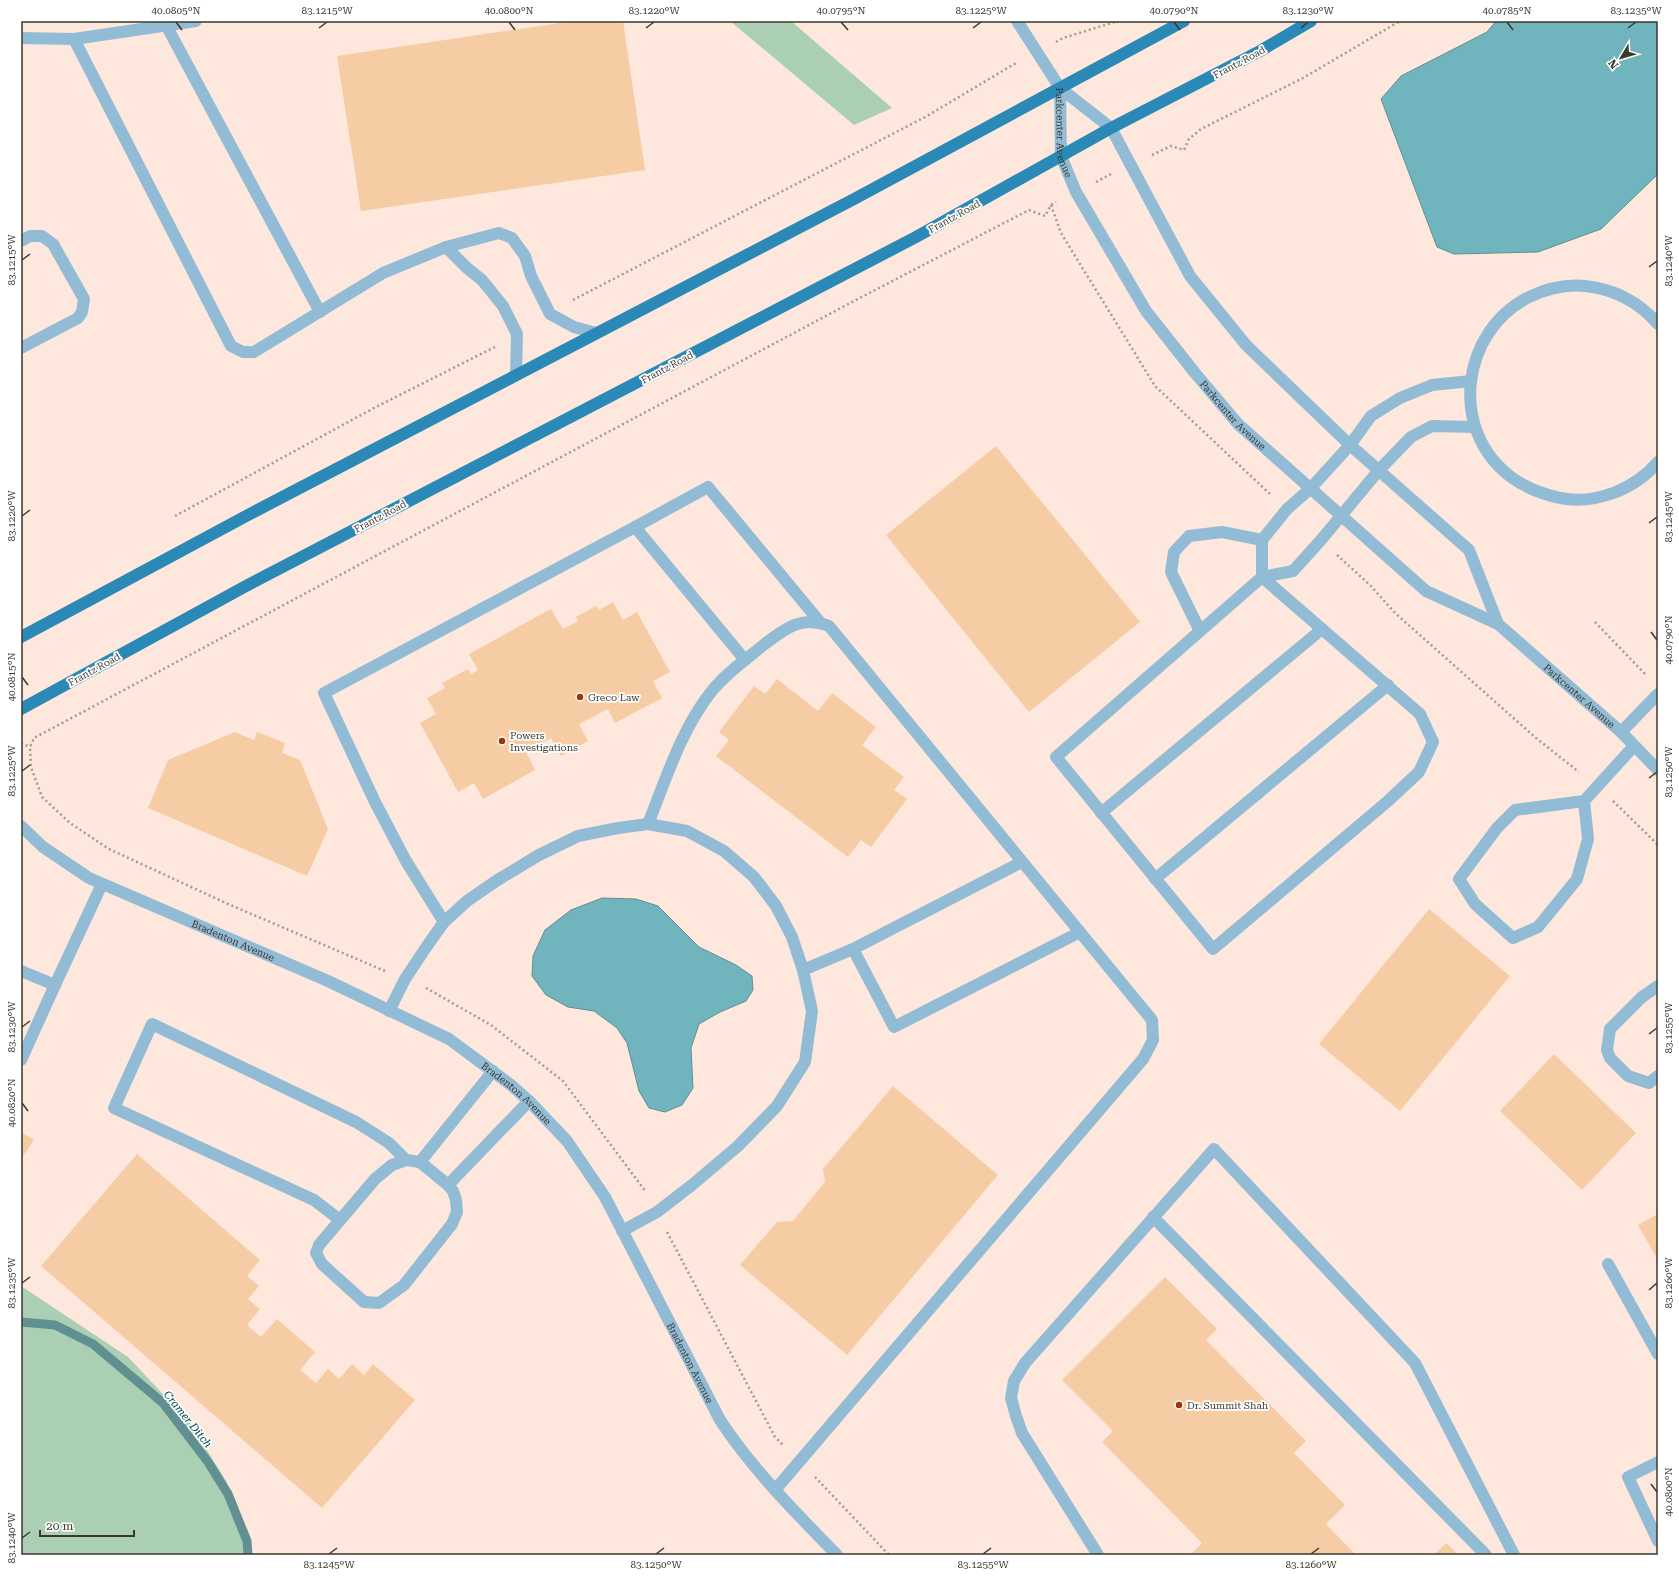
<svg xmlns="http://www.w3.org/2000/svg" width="1679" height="1576" viewBox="0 0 1679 1576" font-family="'Roboto Serif',serif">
  <rect width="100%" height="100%" fill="#fff7d5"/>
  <path fill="#fee7dc" d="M21 21H730L854 125 891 108 791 21H1658V1555H249L226 1481 53 1308 21 1286Z"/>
  <g fill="#abcfb2">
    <path d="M730 21H791L892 108 854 125Z"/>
    <path d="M21 1286 128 1357 190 1423 226 1481 249 1555H21Z"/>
  </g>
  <g fill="#70b5bd" stroke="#609092">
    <path d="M1496 21H1658V174L1601 229 1538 252 1454 254 1437 247 1381 99 1401 76 1487 32Z"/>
    <path d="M602 898 636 899 658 906 699 947 736 965 752 976 753 990 746 1001 720 1012 699 1024 691 1048 693 1088 682 1105 665 1112 649 1108 639 1091 627 1043 617 1028 594 1011 568 1007 546 995 532 976 533 956 545 930 571 910Z"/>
  </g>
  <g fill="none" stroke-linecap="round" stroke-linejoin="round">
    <path stroke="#609092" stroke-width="9" d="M21 1322 55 1325 93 1344 163 1403 208 1462 228 1494 247 1541 248 1555"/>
  </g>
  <g fill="#f6cca5">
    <path d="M573 21H623L645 170 361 211 337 56Z"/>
    <path d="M996 446 1140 622 1029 712 886 535Z"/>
    <path d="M613 602 623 620 637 612 670 672 653 681 662 698 615 723 608 709 579 724 588 741 561 756 551 738 526 752 535 770 483 799 474 783 458 792 420 723 436 714 427 698 445 688 442 683 468 669 471 674 478 670 469 654 551 609 563 629 578 621 576 617 596 606 599 610Z"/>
    <path d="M777 679 818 711 832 693 876 727 862 745 904 777 894 790 907 799 871 847 861 840 848 857 716 756 729 740 719 732 754 686 765 694Z"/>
    <path d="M235 732 254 740 257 732 285 743 282 753 300 760 328 829 307 876 148 808 168 760Z"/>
    <path d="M1429 909 1510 976 1400 1111 1319 1044Z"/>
    <path d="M1554 1054 1636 1133 1582 1190 1500 1111Z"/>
    <path d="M893 1086 998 1175 847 1355 740 1265 777 1222 793 1221 825 1182 823 1169Z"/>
    <path d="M21 1132 34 1140 21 1159Z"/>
    <path d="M137 1154 260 1260 247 1276 259 1286 248 1299 260 1309 247 1325 261 1337 277 1319 315 1352 300 1370 316 1383 328 1369 339 1379 352 1364 364 1375 373 1364 415 1400 322 1508 41 1266Z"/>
    <path d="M1658 1214V1260L1638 1225Z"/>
    <path d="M1165 1277 1217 1329 1206 1340 1306 1441 1294 1453 1345 1505 1326 1524 1356 1555H1190L1202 1543 1102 1442 1113 1431 1062 1380Z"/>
    <path d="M1446 1543 1459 1555H1434Z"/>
  </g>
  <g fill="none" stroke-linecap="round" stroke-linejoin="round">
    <g stroke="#a29d85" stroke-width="2.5" stroke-dasharray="2 3" stroke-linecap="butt">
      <path d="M1056 42 1063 38 1118 21"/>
      <path d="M1152 155 1171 146 1184 150 1189 139 1201 129 1303 78 1400 21"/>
      <path d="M1096 182 1111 174"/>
      <path d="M1051 205 1061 233 1155 386 1270 494"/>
      <path d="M573 300 927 116 1016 63"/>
      <path d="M175 516 374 408 495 347"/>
      <path d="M1337 555 1370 585 1395 613 1536 738 1579 772"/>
      <path d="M1595 622 1646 675"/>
      <path d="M21 743 30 747"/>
      <path d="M1613 801 1658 845"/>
      <path d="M385 971 228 904 109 849 70 823 42 797 31 767 30 747 34 738 854 301 1029 210 1045 216 1051 205 1056 202"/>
      <path d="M426 988 491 1025 563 1081 646 1192"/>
      <path d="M667 1232 775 1437 783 1445"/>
      <path d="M815 1477 889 1555"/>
    </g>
    <g stroke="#92bcd6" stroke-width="12">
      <path d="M1017 21 1060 88"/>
      <path d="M166 25 320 312"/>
      <path d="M21 38 74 39 231 346 243 352H254L383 273 446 247 499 233 512 238 525 256 531 276 550 314 574 327 596 333"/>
      <path d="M74 39 196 21"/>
      <path d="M21 241 30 236H42L53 244 84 299 82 312 78 318 21 348"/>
      <path d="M446 247 467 268 482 280 503 306 517 334 516 375"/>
      <path d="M1658 324C1639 302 1614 289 1585 286 1566 284 1546 289 1529 297 1461 331 1448 430 1511 477 1526 488 1542 494 1560 498 1596 505 1635 489 1658 462"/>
      <path d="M1471 381 1432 385 1400 398 1371 416 1350 445 1310 489 1287 509 1262 540V577L1420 714 1433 742 1419 772 1388 801 1213 949 1056 757 1262 577 1293 571 1321 540 1379 470 1411 437 1432 426 1475 427"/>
      <path d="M635 527 708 487 819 621"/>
      <path d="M1200 631 1171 572 1174 552 1189 536 1222 532 1262 540"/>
      <path d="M1621 732 1658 694"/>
      <path d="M1584 801 1588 839 1577 879 1538 927 1513 938 1475 904 1459 879 1497 828 1515 810 1584 801 1634 746"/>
      <path d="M1101 813 1322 629"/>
      <path d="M648 824C666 779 681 730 711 692 726 673 748 658 766 643 786 628 803 615 829 626L1152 1020 1153 1040 1143 1059 775 1490"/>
      <path d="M1155 879 1388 685"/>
      <path d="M444 922 406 861 375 802 324 693 635 527 745 660"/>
      <path d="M853 949 894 1027 1080 932"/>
      <path d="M803 970 853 949 1022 862"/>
      <path d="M21 971 55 985 102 884"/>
      <path d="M1658 986 1642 997 1610 1029 1607 1050 1610 1058 1628 1076 1649 1083 1658 1076"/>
      <path d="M389 1011 405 979 427 946 444 922 467 901 496 881 539 855 578 836 618 828 648 824 687 831 724 851 754 877 776 906 792 937 803 970 812 1011 805 1062 777 1106 738 1146 692 1185 657 1212 622 1231"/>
      <path d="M21 1060 55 985"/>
      <path d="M493 1071 420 1162 406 1160 392 1165 375 1179 319 1245 316 1253 322 1264 364 1302 379 1303 404 1285 452 1224 457 1212 456 1200 453 1191 448 1185 529 1101"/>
      <path d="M420 1162 448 1185"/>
      <path d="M1153 1217 1486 1555"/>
      <path d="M340 1220 314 1200 114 1108 152 1024 356 1122 389 1143 406 1160"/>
      <path d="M1608 1264 1658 1354"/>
      <path d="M1658 1462 1628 1477 1658 1541"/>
      <path d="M1098 1555 1022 1433 1016 1416 1011 1398 1014 1381 1025 1363 1214 1149 1415 1363 1514 1555"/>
    </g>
    <g stroke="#92bcd6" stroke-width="12">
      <path id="s1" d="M1060 88 1061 156 1076 192 1146 311 1195 373 1238 424 1426 591 1498 624 1621 732 1658 770"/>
      <path d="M1060 88 1111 128 1190 276 1246 345 1350 445 1469 550 1498 624"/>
      <path id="s2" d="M21 826 43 847 89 878 328 981 449 1039 511 1085 529 1101 567 1141 605 1197 720 1420C753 1470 795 1512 837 1555"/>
    </g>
    <g stroke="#2b89b7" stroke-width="12">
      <path d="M21 637 248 515 856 198 1184 21"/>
      <path d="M21 709 246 586 916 237 1111 128 1260 51 1311 21"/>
    </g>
  </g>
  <path fill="none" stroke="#3c392c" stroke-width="1.5" d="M176 22 182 30M509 22 515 30M841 22 848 30M1174 22 1180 30M1507 22 1513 30M319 28 327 22M646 28 654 22M973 28 981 22M1301 28 1308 22M1628 28 1636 22M22 260 30 254M1649 267 1657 261M22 516 30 510M1649 523 1657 517M1651 632 1657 640M22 677 28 685M22 771 30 765M1649 778 1657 772M22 1027 30 1021M1649 1034 1657 1028M22 1103 28 1111M22 1283 30 1277M1649 1290 1657 1283M1651 1484 1657 1492M22 1538 30 1532M329 1554 337 1548M656 1554 664 1548M983 1554 991 1548M1311 1554 1319 1548"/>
  <g fill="#9b350c" stroke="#fff" stroke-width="1.5">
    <circle cx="580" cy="697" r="4"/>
    <circle cx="502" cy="741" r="4"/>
    <circle cx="1179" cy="1405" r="4"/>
  </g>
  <g text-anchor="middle" stroke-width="3.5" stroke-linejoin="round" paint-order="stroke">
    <g font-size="10" fill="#3c392c" stroke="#fff">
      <text transform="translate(1239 62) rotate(-28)" y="4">Frantz Road</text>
      <text dy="4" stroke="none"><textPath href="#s1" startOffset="45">Parkcenter Avenue</textPath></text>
      <text transform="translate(954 216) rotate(-29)" y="4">Frantz Road</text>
      <text transform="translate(667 367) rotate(-28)" y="4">Frantz Road</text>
      <text dy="4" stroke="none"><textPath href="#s1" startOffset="381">Parkcenter Avenue</textPath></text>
      <text transform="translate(380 516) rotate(-28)" y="4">Frantz Road</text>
      <text transform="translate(94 669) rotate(-29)" y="4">Frantz Road</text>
      <text dy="4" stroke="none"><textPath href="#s1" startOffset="830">Parkcenter Avenue</textPath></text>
      <text dy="4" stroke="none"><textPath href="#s2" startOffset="243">Bradenton Avenue</textPath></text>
      <text dy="4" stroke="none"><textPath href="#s2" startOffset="567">Bradenton Avenue</textPath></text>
      <text dy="4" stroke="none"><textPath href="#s2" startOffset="891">Bradenton Avenue</textPath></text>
    </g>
    <g font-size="10" fill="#3c392c" stroke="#fff" text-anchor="start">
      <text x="588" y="701">Greco Law</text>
      <text x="510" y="739">Powers<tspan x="510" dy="12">Investigations</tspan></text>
      <text x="1187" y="1409">Dr. Summit Shah</text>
    </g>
    <g font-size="11" font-style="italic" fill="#01454b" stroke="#fff">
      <text transform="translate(188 1419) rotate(51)" y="4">Cramer Ditch</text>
    </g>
  </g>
  <rect width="1679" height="1576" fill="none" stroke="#ffffff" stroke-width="44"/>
  <g transform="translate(1621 58) rotate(232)" stroke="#ffffff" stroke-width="3" paint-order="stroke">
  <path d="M0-3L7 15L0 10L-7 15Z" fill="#3c392c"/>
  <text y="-6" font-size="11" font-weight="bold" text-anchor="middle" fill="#3c392c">N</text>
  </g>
  <path d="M40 1530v6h94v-6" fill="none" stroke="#3c392c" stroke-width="2"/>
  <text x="46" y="1530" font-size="12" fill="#3c392c" stroke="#ffffff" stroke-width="3" paint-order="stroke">20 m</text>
  <rect x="22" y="22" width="1635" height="1532" fill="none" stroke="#3c392c" stroke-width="1.5"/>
  <g font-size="10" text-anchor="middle" fill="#3c392c">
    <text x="176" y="14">40.0805°N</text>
    <text x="327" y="14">83.1215°W</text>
    <text x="509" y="14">40.0800°N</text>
    <text x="654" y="14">83.1220°W</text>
    <text x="841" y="14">40.0795°N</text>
    <text x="981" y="14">83.1225°W</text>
    <text x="1174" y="14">40.0790°N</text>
    <text x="1308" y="14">83.1230°W</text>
    <text x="1507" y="14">40.0785°N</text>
    <text x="1636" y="14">83.1235°W</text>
    <text transform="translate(11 260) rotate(-90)" y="4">83.1215°W</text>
    <text transform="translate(1668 261) rotate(-90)" y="4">83.1240°W</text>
    <text transform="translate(11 516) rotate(-90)" y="4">83.1220°W</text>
    <text transform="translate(1668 517) rotate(-90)" y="4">83.1245°W</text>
    <text transform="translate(1668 640) rotate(-90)" y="4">40.0790°N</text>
    <text transform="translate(11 677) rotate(-90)" y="4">40.0815°N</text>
    <text transform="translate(11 771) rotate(-90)" y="4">83.1225°W</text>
    <text transform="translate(1668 772) rotate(-90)" y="4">83.1250°W</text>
    <text transform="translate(11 1027) rotate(-90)" y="4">83.1230°W</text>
    <text transform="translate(1668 1028) rotate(-90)" y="4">83.1255°W</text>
    <text transform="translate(11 1103) rotate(-90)" y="4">40.0820°N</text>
    <text transform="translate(11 1283) rotate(-90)" y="4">83.1235°W</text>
    <text transform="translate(1668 1283) rotate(-90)" y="4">83.1260°W</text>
    <text transform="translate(1668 1492) rotate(-90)" y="4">40.0800°N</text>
    <text transform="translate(11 1538) rotate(-90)" y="4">83.1240°W</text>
    <text x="329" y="1568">83.1245°W</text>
    <text x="656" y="1568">83.1250°W</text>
    <text x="983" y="1568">83.1255°W</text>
    <text x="1311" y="1568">83.1260°W</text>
  </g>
</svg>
